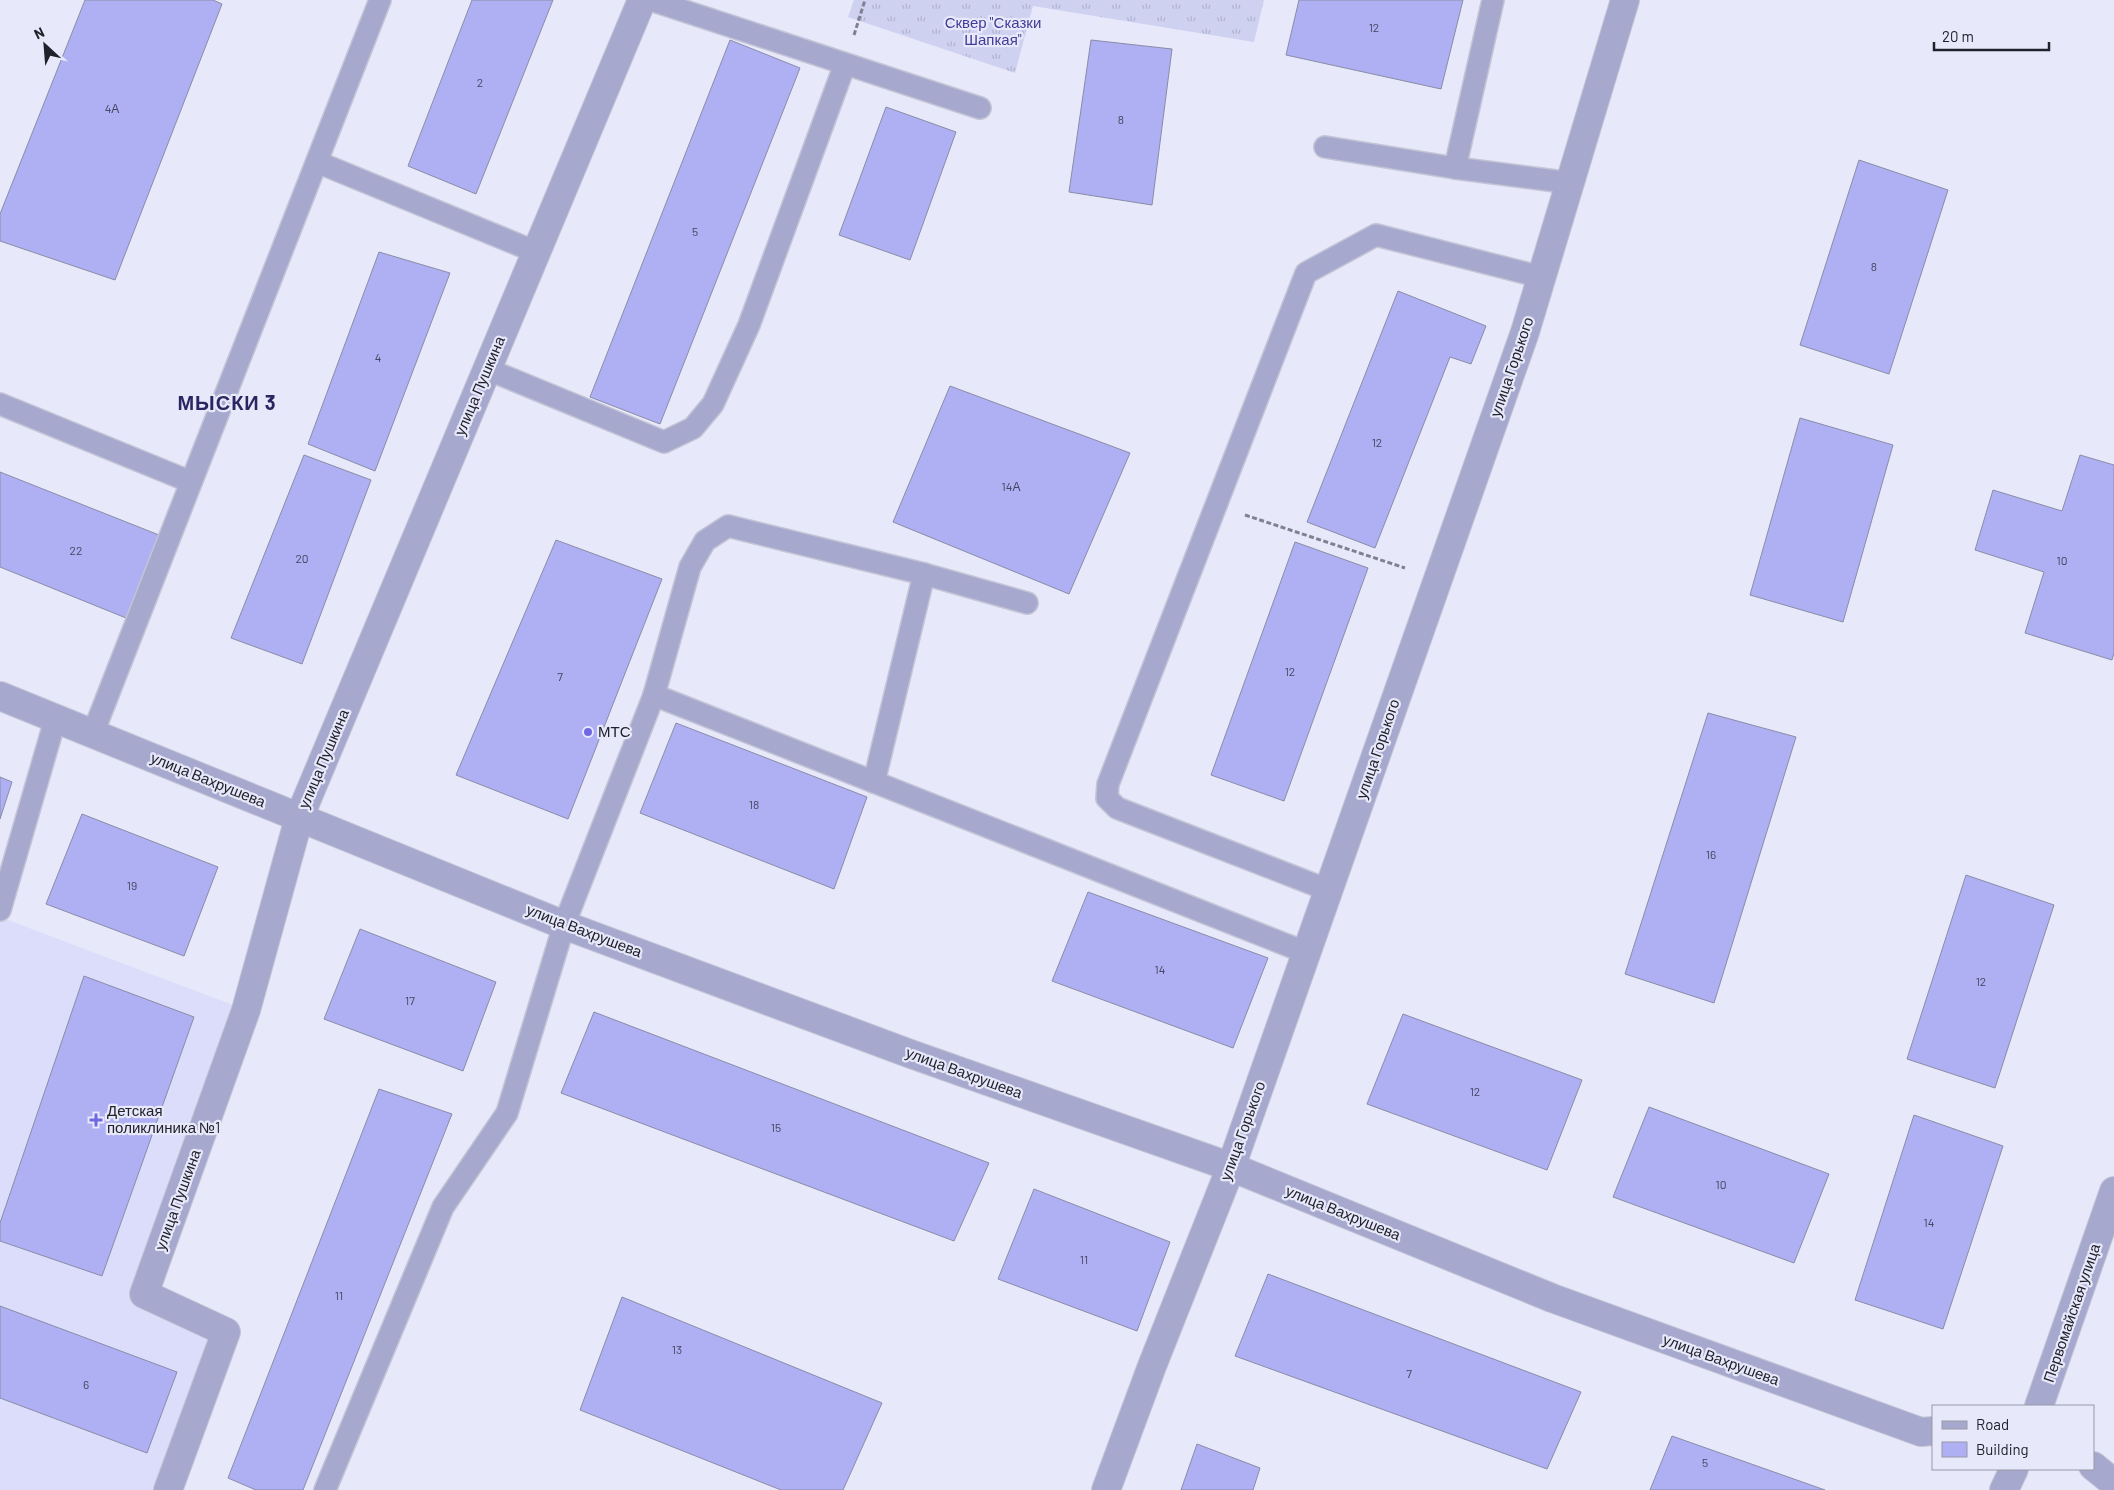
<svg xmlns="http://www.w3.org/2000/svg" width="2114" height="1490" viewBox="0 0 2114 1490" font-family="Barlow,sans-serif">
  <defs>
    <pattern id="grass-tufts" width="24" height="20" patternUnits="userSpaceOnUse" patternTransform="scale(1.25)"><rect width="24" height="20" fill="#cfd1f1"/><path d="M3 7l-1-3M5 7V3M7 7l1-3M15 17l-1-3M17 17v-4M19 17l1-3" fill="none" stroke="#b1b3cf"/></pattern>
  </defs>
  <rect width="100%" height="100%" fill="#e7e8fa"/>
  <path fill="#dbddfa" d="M0 917 246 1010 144 1294 226 1332 168 1490H0Z"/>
  <path fill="url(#grass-tufts)" d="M854 0H1264L1254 42 1033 6 1015 73 848 17Z"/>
  <g fill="#aeb0f3" stroke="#8a8ca6">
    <path d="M85 0H213L222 4 115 280 0 241V214Z"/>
    <path d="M472 0H553L476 194 408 166Z"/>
    <path d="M1299 0H1463L1441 89 1286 55Z"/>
    <path d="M730 40 800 68 660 424 590 397Z"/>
    <path d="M1091 40 1172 49 1152 205 1069 192Z"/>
    <path d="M886 107 956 132 910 260 839 235Z"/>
    <path d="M1859 160 1948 190 1889 374 1800 345Z"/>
    <path d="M379 252 450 273 375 471 308 444Z"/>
    <path d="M1398 291 1486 326 1471 364 1450 357 1375 548 1307 522Z"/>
    <path d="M950 386 1130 453 1069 594 893 522Z"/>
    <path d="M1800 418 1893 445 1843 622 1750 595Z"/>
    <path d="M304 455 371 480 302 664 231 638Z"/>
    <path d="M2080 455 2114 465V653L2112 660 2025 633 2044 572 1975 550 1993 490 2062 511Z"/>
    <path d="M0 472 159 535 126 618 0 567Z"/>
    <path d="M556 540 662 579 568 819 456 775Z"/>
    <path d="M1295 542 1368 568 1284 801 1211 775Z"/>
    <path d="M1708 713 1796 737 1714 1003 1625 974Z"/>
    <path d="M676 723 867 797 834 889 640 813Z"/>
    <path d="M0 777 12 782 0 819Z"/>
    <path d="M82 814 218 867 184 956 46 904Z"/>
    <path d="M1966 875 2054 905 1995 1088 1907 1059Z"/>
    <path d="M1088 892 1268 958 1233 1048 1052 981Z"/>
    <path d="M360 929 496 982 463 1071 324 1019Z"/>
    <path d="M84 976 194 1017 102 1276 0 1241V1223Z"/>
    <path d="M594 1012 989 1163 954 1241 561 1093Z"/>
    <path d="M1403 1014 1582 1080 1547 1170 1367 1104Z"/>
    <path d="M379 1089 452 1114 303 1490H256L228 1478Z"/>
    <path d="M1649 1107 1829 1174 1794 1263 1613 1197Z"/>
    <path d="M1914 1115 2003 1146 1943 1329 1855 1300Z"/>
    <path d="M1034 1189 1170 1242 1137 1331 998 1279Z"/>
    <path d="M1268 1274 1581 1392 1547 1469 1235 1356Z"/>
    <path d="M622 1297 882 1403 843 1490H781L580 1410Z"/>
    <path d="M0 1306 177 1372 147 1453 0 1398Z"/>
    <path d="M1672 1436 1825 1490H1650Z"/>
    <path d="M1197 1444 1260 1468 1253 1490H1181Z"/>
  </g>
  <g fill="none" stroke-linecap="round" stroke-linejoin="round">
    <defs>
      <g id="lane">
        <path d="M651 0 980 108"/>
        <path d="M1325 147 1455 168 1571 183"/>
        <path d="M317 162 536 252"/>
        <path d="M1455 168 1493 0"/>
        <path d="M487 369 664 442 693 428 713 404 749 325 845 64"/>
        <path d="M0 404 191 482"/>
        <path d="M654 695 690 567 705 541 728 526 924 574"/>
        <path d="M93 733 380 0"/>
        <path d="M874 782 924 574 1027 603"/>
        <path d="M1328 890 1117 808 1107 798 1108 784 1306 273 1376 235 1541 277"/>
        <path d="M0 910 56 717"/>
        <path d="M325 1490 443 1207 507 1113 564 925 654 695 1307 953"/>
      </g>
      <g id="street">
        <path d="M0 696 564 925 908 1053 1231 1167 1552 1298 1921 1432 1933 1431"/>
        <path d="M2039 1406 2114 1191"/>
        <path d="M2093 1466 2114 1483"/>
        <path d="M168 1490 226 1332 144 1294 246 1010 299 818 642 0"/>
        <path d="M1106 1490 1152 1366 1231 1167 1525 332 1625 0"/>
        <path d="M2004 1490 2014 1469"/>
      </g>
    </defs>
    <use href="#lane" stroke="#c3c4d5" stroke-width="24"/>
    <use href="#street" stroke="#c3c4d5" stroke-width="30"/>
    <g stroke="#80808f" stroke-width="3" stroke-dasharray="5 2.5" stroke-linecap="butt">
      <path d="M854 35 865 0"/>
      <path d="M1245 515 1405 568"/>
    </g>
    <use href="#lane" stroke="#a6a9cd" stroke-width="21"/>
    <use href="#street" stroke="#a6a9cd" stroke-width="28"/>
  </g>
  <g fill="#7068e3" stroke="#e7e8fa" stroke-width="2">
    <circle cx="588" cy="732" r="5"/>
    <path d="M93.5 1112.5h5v5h5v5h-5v5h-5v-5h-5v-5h5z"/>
  </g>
  <g text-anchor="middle" stroke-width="4.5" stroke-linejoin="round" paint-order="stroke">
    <g font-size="12" fill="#44455e">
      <text x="1374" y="32">12</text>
      <text x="480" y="87">2</text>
      <text x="112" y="113">4А</text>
      <text x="1121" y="124">8</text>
      <text x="695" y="236">5</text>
      <text x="1874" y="271">8</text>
      <text x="378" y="362">4</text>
      <text x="1377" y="447">12</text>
      <text x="1011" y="491">14А</text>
      <text x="76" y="555">22</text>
      <text x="302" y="563">20</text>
      <text x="2062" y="565">10</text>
      <text x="1290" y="676">12</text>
      <text x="560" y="681">7</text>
      <text x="754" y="809">18</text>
      <text x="1711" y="859">16</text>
      <text x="132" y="890">19</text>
      <text x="1160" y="974">14</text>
      <text x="1981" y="986">12</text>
      <text x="410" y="1005">17</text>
      <text x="1475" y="1096">12</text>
      <text x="776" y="1132">15</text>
      <text x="1721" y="1189">10</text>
      <text x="1929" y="1227">14</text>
      <text x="1084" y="1264">11</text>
      <text x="339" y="1300">11</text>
      <text x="677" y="1354">13</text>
      <text x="1409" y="1378">7</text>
      <text x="86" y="1389">6</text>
      <text x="1705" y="1467">5</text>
    </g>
    <g font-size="15" fill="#443b99" stroke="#e7e8fa">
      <text x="993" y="28">Сквер "Сказки<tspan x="993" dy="17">Шапкая"</tspan></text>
    </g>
    <g font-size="15" fill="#21212c" stroke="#e7e8fa">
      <text transform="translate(1512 367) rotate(-71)" y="5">улица Горького</text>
      <text transform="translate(480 386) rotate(-67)" y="5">улица Пушкина</text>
      <text transform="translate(1378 749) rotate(-71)" y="5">улица Горького</text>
      <text transform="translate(324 759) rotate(-67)" y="5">улица Пушкина</text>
      <text transform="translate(208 780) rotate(22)" y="5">улица Вахрушева</text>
      <text transform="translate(584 931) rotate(21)" y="5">улица Вахрушева</text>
      <text transform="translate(964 1073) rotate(20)" y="5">улица Вахрушева</text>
      <text transform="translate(1243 1131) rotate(-70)" y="5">улица Горького</text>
      <text transform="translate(178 1200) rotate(-70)" y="5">улица Пушкина</text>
      <text transform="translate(1343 1213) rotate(22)" y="5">улица Вахрушева</text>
      <text transform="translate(2072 1313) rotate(-71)" y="5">Первомайская улица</text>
      <text transform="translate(1721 1360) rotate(20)" y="5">улица Вахрушева</text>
    </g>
    <g font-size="15" fill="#21212c" stroke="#e7e8fa" text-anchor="start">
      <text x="598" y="737">МТС</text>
      <text x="107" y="1116">Детская<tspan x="107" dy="17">поликлиника №1</tspan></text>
    </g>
    <g font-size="20" font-weight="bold" letter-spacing="1" fill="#2b2661" stroke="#e7e8fa">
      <text x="227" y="410">МЫСКИ 3</text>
    </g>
  </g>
  <rect x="1932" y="1405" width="162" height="65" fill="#e7e8fa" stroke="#9898a8"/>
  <rect x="1942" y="1421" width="25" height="8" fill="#a6a9cd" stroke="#9898a8"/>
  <text x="1976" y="1430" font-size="15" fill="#21212c">Road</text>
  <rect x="1942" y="1442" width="25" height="15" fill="#aeb0f3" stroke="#9898a8"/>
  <text x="1976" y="1455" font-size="15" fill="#21212c">Building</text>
  <g transform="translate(45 45) rotate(334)" stroke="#e7e8fa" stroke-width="4" paint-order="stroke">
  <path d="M0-4L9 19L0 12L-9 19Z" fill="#21212c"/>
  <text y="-8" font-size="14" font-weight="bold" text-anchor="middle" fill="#21212c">N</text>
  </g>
  <path d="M1934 42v8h115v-8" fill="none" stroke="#21212c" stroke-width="2.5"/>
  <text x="1942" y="42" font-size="15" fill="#21212c" stroke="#e7e8fa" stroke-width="4" paint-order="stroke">20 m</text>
</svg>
